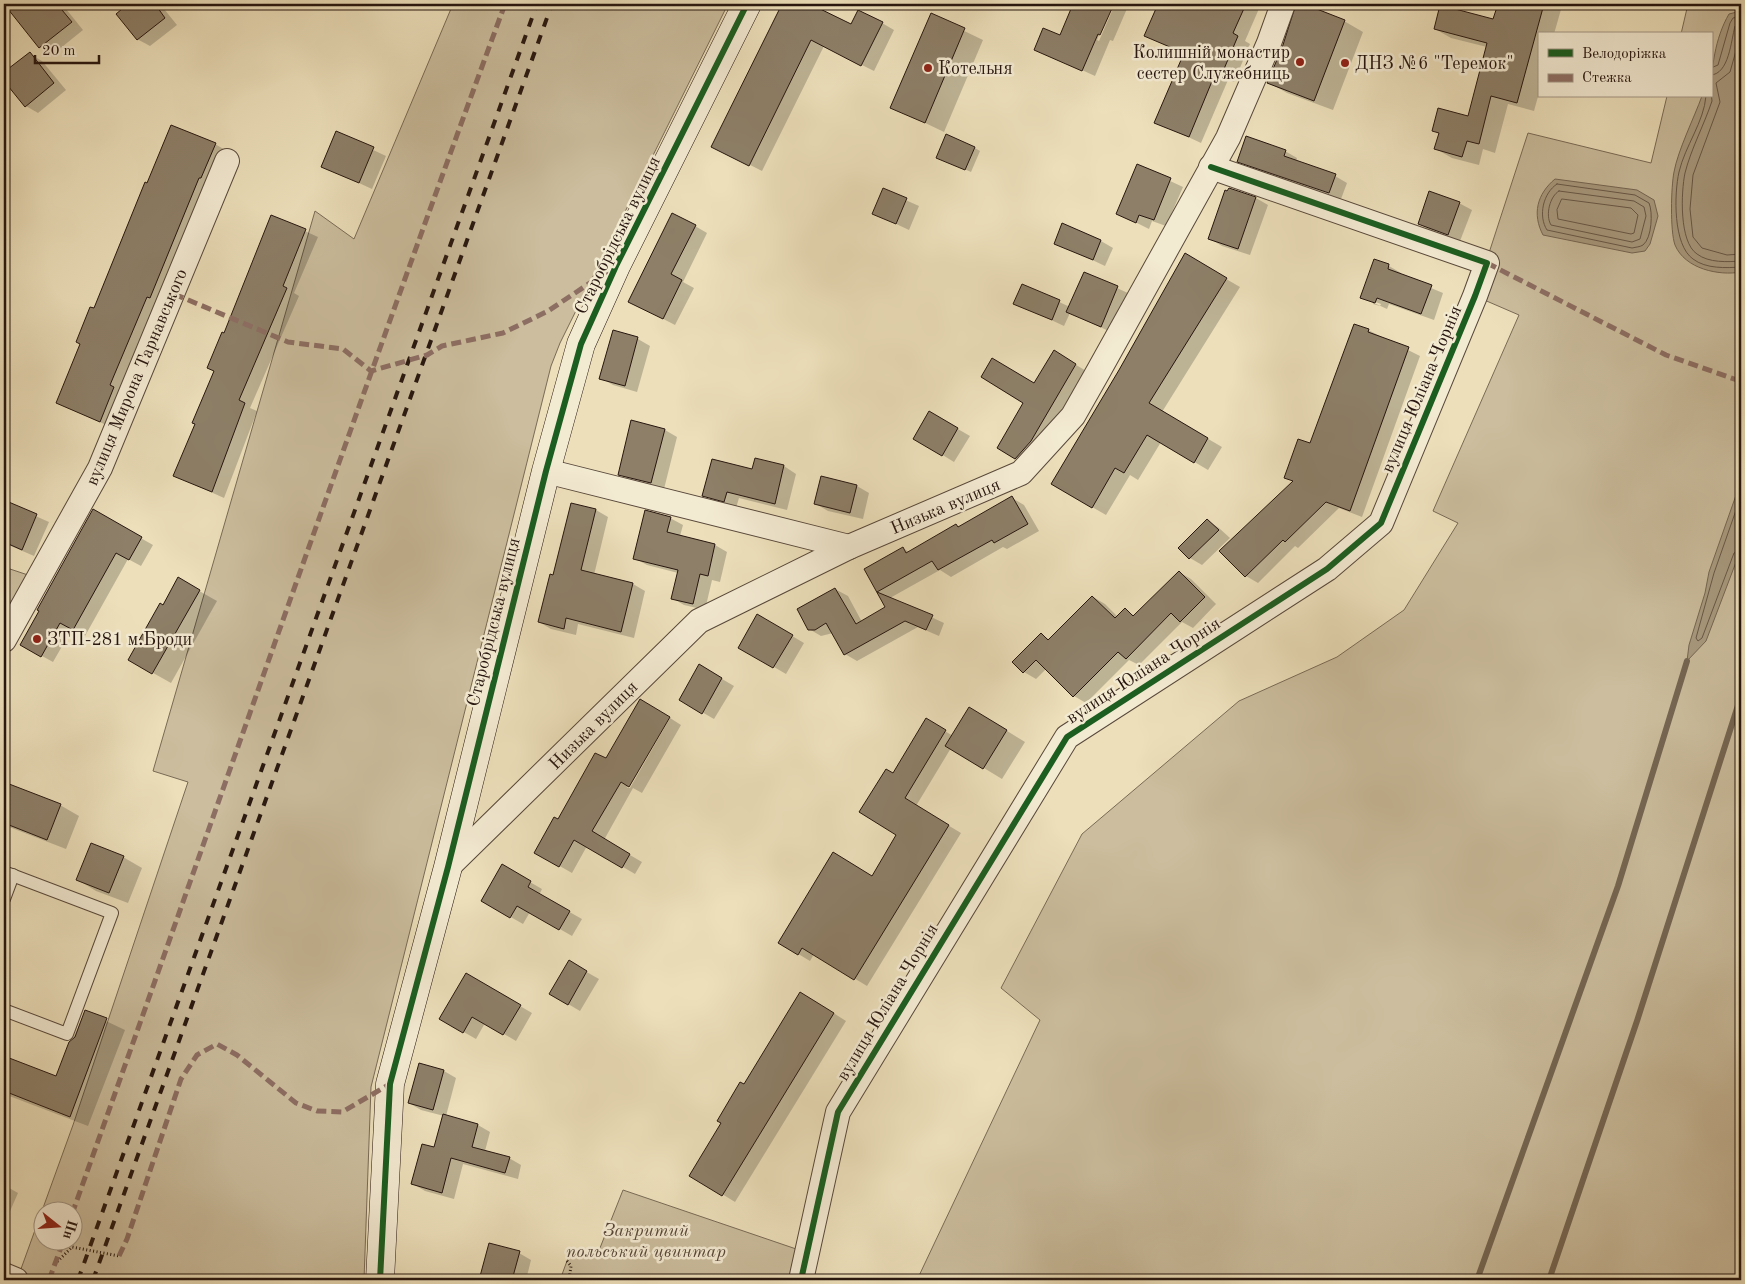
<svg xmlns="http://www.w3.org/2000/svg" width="1745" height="1284" viewBox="0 0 1745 1284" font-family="'Old Standard TT',serif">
  <rect width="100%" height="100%" fill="#ecdfba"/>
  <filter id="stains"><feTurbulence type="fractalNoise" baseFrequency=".004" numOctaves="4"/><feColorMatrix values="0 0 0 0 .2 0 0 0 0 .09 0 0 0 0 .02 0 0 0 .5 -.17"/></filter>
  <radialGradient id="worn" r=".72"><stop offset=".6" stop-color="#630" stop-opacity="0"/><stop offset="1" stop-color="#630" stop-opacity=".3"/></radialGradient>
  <g fill="#cbbd9d" stroke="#796a56" fill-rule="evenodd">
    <path d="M453 4H728L560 343 551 366 371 1087 364 1280H17L73 1125 188 782 153 771 315 211 354 239ZM42 1212H72V1242H42Z"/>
    <path d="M1688 4H1741V1280H917L1040 1020 1001 988 1082 834 1239 701 1337 657 1404 610 1458 523 1433 511 1519 315 1475 296 1528 133 1651 163 1667 96H1711V34H1681Z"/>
    <path d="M4 567 28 575 4 616Z"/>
    <path d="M623 1190 805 1252 799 1280H560L571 1250 596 1258Z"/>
  </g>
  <g fill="#a99b80" stroke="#756653">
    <path d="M1741 11V272C1719 276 1685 269 1675 245 1670 231 1671 187 1674 172 1678 150 1694 118 1702 96H1711C1711 69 1715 38 1729 14Z"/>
    <path d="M1555 179 1637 190 1654 200 1658 216 1650 244 1645 251 1632 253 1543 235C1532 214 1537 194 1555 179Z"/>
    <path d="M1741 481V549L1706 641 1687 661 1689 645 1705 593 1709 572Z"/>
  </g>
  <g fill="#0003" fill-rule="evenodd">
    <path d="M17 4H62L83 30 52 55 40 47 10 9Z"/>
    <path d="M130 4H160L177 25 150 46 137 39 117 14Z"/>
    <path d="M784 4H807L852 26 882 23 894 30 874 71 824 46 762 171 713 146Z"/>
    <path d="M1075 4H1112L1097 40 1099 41 1115 4H1129L1113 41 1110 40 1095 76 1036 49 1060 37Z"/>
    <path d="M1159 4H1171L1191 12 1195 4H1261L1245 41 1250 44 1234 82 1228 80 1201 143 1156 122 1185 54 1146 36Z"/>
    <path d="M1297 4 1344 21 1363 32 1333 110 1287 93 1268 82 1283 48Z"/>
    <path d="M1499 4H1559L1562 6 1554 34H1539V93L1534 111 1508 104 1495 153 1483 149 1479 165 1452 158 1436 149 1440 134 1433 130 1469 118 1487 47 1451 38 1435 29 1494 21Z"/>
    <path d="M931 15 983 40 944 132 892 107Z"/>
    <path d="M30 54 42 61 66 90 38 113 26 106 4 79V74Z"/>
    <path d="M337 133 386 156 372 189 322 166Z"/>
    <path d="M215 144 227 151 113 428 57 403 95 310Z"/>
    <path d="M975 148 980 151 971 172 942 159Z"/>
    <path d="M1285 151 1297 158 1296 162 1335 176 1347 183 1341 199 1251 168 1239 161Z"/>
    <path d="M1138 166 1183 187 1166 226 1152 221 1149 229 1117 213Z"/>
    <path d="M1229 189 1256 198 1268 205 1250 255 1222 246 1210 239Z"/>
    <path d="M883 190 919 206 909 230 873 213Z"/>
    <path d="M1459 203 1472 210 1460 241 1431 231 1419 224Z"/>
    <path d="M272 216 318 237 294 293 299 296 250 408 257 411 224 498 175 476 197 424 225 335Z"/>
    <path d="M695 226 707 233 683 282 694 288 675 325 642 308Z"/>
    <path d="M1101 241 1113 248 1105 266 1056 243Z"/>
    <path d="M1185 255 1240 287 1162 412 1222 447 1208 470 1161 442 1138 480 1130 475 1106 515 1052 484 1120 371Z"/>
    <path d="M1389 266 1401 273 1400 275 1443 293 1434 320 1389 304 1387 309 1361 297ZM1373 301 1381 304 1380 306 1373 304Z"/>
    <path d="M1084 273 1130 294 1113 333 1070 313 1064 326 1015 303 1022 285 1070 307Z"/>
    <path d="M1368 330 1420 356 1362 517 1339 508 1298 548 1295 546 1258 583 1246 576 1221 551 1294 482 1286 478 1310 445Z"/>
    <path d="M614 332 638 339 650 346 637 392 613 385 601 378Z"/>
    <path d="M1054 352 1088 372 1028 465 998 448Z"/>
    <path d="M930 413 970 436 954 462 915 438Z"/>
    <path d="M665 430 677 437 664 489 632 481 619 474Z"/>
    <path d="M756 460 784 466 796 474 787 510 739 498 736 508 716 502 704 495 753 471Z"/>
    <path d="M822 478 857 486 869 493 863 519 828 511 816 504Z"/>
    <path d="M1012 498 1024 505 1039 531 1007 549 1003 547 951 577 940 570 890 598 944 623 939 636 918 627 857 661 845 654 833 633 821 636 809 629 835 589 848 596 862 622 887 608 865 569 903 548 909 552 956 525 960 527Z"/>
    <path d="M4 502 49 522 34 556 4 543Z"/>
    <path d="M572 504 596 510 608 517 594 575 633 584 645 591 634 638 578 624 576 635 551 629 539 622 554 576Z"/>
    <path d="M93 511 153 545 141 566 128 559 85 636 72 629 53 662 22 645Z"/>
    <path d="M670 518 683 525 680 536 715 545 727 552 720 582 712 580 705 610 684 605 672 598 678 573 647 565 634 558Z"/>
    <path d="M1207 520 1219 528 1230 538 1202 565 1190 558 1180 548Z"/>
    <path d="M1179 572 1191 579 1216 604 1193 628 1182 622 1139 665 1129 660 1086 703 1074 696 1046 669 1036 679 1024 672 1013 662 1041 634 1050 640 1093 597 1105 604 1118 617 1125 610 1135 616Z"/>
    <path d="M178 579 217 601 171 683 130 660Z"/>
    <path d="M758 616 804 643 786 674 740 647Z"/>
    <path d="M700 666 734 686 714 719 681 700Z"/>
    <path d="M668 717 627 788H630L670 718 681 725 642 793 633 788 604 840 642 862 635 874 587 846 572 873 535 852 606 760Z"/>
    <path d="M988 719 1025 742 1002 779 951 748 916 806 961 833 867 986 814 954 810 961 780 943 873 878 897 835 893 775 927 720 953 736Z"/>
    <path d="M4 783 60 805 79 816 66 849 4 825Z"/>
    <path d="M123 857 142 868 128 903 96 891 78 880Z"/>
    <path d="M502 866 542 889 539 895 582 919 572 936 530 912 523 924 482 901Z"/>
    <path d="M569 962 599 979 580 1011 551 994Z"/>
    <path d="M467 975 532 1013 516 1041 485 1023 476 1039 441 1019Z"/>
    <path d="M813 1000 846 1021 735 1202 691 1175 743 1085Z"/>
    <path d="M85 1011 125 1030 88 1126 4 1094V1057L56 1077Z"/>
    <path d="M420 1065 444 1071 456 1078 446 1116 478 1125 490 1132 485 1151 509 1158 521 1165 518 1179 463 1164 454 1199 425 1191 413 1184 435 1149 444 1116 421 1110 409 1103Z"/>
    <path d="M4 1185 18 1193 4 1225Z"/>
    <path d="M490 1245 519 1253 531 1260 526 1280H481Z"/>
    <path d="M435 1278 453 1280H435Z"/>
  </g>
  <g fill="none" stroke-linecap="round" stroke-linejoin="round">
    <g stroke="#685848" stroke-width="1">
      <path d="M1741 33 1730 72 1716 83 1720 102 1693 175 1690 209 1693 237 1702 248 1727 255 1741 254"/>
      <path d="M1711 68 1718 65 1730 23 1733 18 1741 16"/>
      <path d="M1711 75C1729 74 1731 41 1735 26L1741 22"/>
      <path d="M1711 92 1712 101C1704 125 1691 149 1685 173 1681 192 1679 242 1697 254 1709 263 1727 262 1741 261"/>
      <path d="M1706 96C1704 122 1685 146 1679 172 1674 194 1673 245 1693 259 1706 269 1726 268 1741 267"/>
      <path d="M1557 184 1635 195 1649 203C1653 212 1652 238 1643 245 1640 247 1636 247 1632 248L1547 230C1538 216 1543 193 1557 184Z"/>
      <path d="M1559 191 1634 201 1644 207 1646 216 1640 239 1632 242 1551 225C1545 215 1550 196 1559 191Z"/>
      <path d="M1562 199 1631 208 1638 215 1634 233 1631 234 1558 219 1557 210Z"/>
      <path d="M1741 496 1714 573 1696 638 1698 641 1702 638 1734 553 1741 550"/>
    </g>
    <g stroke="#756653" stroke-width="6">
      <path d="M1477 1280 1618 886 1687 661"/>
      <path d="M1549 1280 1637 1021 1741 696"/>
    </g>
  </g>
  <g fill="#8d7f68" stroke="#27160f">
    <path d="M4 4H57L72 22 39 48Z"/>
    <path d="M128 4H155L165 18 137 40 116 14Z"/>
    <path d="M782 4H810L851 24 858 10 883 22 861 66 811 40 749 166 711 147Z"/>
    <path d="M1073 4H1114L1100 35 1098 34 1082 71 1034 50 1043 28 1060 35Z"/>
    <path d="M1158 4H1246L1233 33 1238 36 1221 76 1215 74 1189 137 1154 123 1184 53 1144 36Z"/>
    <path d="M1296 4H1304L1345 20 1314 101 1267 83 1282 48Z"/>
    <path d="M1498 4H1544L1517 103 1491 96 1479 144 1467 141 1462 157 1434 149 1439 133 1432 131 1438 108 1468 116 1487 43 1434 29 1440 5 1493 19Z"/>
    <path d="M931 13 965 28 925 123 890 108Z"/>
    <path d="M30 52 54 83 25 107 4 81V72Z"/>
    <path d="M171 125 216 143 201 178H199L150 298 147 297 110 385 114 387 100 422 56 403 80 344 76 342 90 307 94 308 145 182 147 183Z"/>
    <path d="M336 131 374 147 359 183 321 167Z"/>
    <path d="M946 134 975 147 965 170 936 158Z"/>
    <path d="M1246 136 1286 150 1284 156 1336 174 1329 193 1237 162Z"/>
    <path d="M1137 164 1171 178 1154 220 1139 215 1136 223 1116 214Z"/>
    <path d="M883 188 907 198 896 224 872 214Z"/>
    <path d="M1229 188 1256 197 1238 249 1208 239 1225 190 1227 191Z"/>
    <path d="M1429 191 1460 202 1448 235 1418 224Z"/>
    <path d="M672 213 696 225 671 274 682 280 663 319 628 302Z"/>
    <path d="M271 215 306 229 283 286 287 288 239 400 245 403 212 492 173 476 195 424 192 423 214 371 207 368 222 332 224 333Z"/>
    <path d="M1062 223 1101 240 1093 260 1054 244Z"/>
    <path d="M1185 253 1227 278 1149 403 1208 438 1194 463 1147 435 1124 473 1115 468 1092 508 1051 484 1119 370Z"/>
    <path d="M1374 259 1389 264 1388 269 1432 285 1421 314 1377 298 1375 303 1360 298Z"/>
    <path d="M1084 272 1118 286 1101 327 1066 312Z"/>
    <path d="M1022 284 1060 300 1052 320 1013 304Z"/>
    <path d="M1354 324 1369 329 1368 332 1409 347 1350 511 1326 502 1285 542 1283 540 1245 577 1219 551 1293 481 1284 478 1298 439 1310 443Z"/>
    <path d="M613 330 638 337 625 386 599 379Z"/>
    <path d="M1054 350 1076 364 1031 441 1015 459 997 448 1023 403 981 377 992 358 1034 383Z"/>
    <path d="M929 411 958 428 942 456 913 439Z"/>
    <path d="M631 420 665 429 651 483 618 475Z"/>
    <path d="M755 458 784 465 775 504 727 492 724 502 702 496 712 459 752 469Z"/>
    <path d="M821 476 857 485 850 513 814 504Z"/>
    <path d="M1012 496 1028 524 994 543 992 540 938 570 932 561 877 592 933 615 926 630 905 621 844 655 826 623 815 630H808L797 609 835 588 856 624 885 607 864 569 903 547 906 553 956 524 958 527Z"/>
    <path d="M4 500 37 514 22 550 4 542Z"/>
    <path d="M571 503 596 509 581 570 633 583 621 632 566 618 564 629 538 622 550 574 553 575Z"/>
    <path d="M93 509 142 537 129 560 116 553 73 630 60 623 41 657 20 645 39 611 37 610Z"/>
    <path d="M645 510 671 517 667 532 715 544 708 576 700 574 693 604 671 599 678 570 633 559Z"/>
    <path d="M1207 519 1219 530 1189 559 1178 548Z"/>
    <path d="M1179 571 1205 597 1180 622 1171 613 1126 659 1118 652 1073 697 1036 660 1023 673 1012 662 1041 633 1048 640 1092 596 1115 618 1125 608 1133 616Z"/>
    <path d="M178 577 200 590 152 674 128 660 160 603 163 605Z"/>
    <path d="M757 614 793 635 773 668 738 648Z"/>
    <path d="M699 664 722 678 702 714 679 700Z"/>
    <path d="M640 699 670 717 629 787 621 782 592 831 630 854 622 868 574 840 559 867 534 853 554 817 558 819 595 753 606 758Z"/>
    <path d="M969 707 1007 730 983 769 945 746Z"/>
    <path d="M926 718 946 730 905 798 949 825 854 980 802 948 798 955 778 943 833 852 872 876 896 835 859 812 886 769 893 773Z"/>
    <path d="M4 782 61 804 47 840 4 823Z"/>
    <path d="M91 843 124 856 109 893 76 880Z"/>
    <path d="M502 864 531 881 528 887 570 911 559 930 517 906 510 918 481 901Z"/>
    <path d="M569 960 587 971 568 1005 549 994Z"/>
    <path d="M466 973 521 1005 503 1035 472 1017 463 1033 439 1019Z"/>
    <path d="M800 992 834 1013 722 1196 689 1176 721 1123 717 1121 740 1082 744 1084Z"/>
    <path d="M85 1010 107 1018 70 1117 4 1091V1056L56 1076 69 1042 75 1037Z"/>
    <path d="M419 1063 444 1070 433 1110 408 1103Z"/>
    <path d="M443 1114 478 1124 472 1147 510 1157 505 1173 451 1158 442 1193 411 1184 422 1144 434 1147Z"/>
    <path d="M489 1243 520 1251 512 1280H479Z"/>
  </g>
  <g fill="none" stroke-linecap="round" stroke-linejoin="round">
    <defs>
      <g id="lane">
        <path d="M4 872 112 913 67 1034 4 1010"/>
        <path d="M4 899 13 875"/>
      </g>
      <g id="street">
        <path d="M546 471 849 547"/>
        <path d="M4 640 100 468 227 161"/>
        <path d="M448 867 699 621 849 547 1021 473 1073 416 1098 372 1228 138 1269 43 1283 4"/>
        <path d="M4 1275 16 1280"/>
        <path d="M801 1280 838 1112 1067 737 1327 569 1381 523 1475 296 1487 263 1211 167"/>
      </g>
      <path id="secondary" d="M380 1280 390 1084 448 867 546 471 581 344 616 266 747 4"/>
    </defs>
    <use href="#lane" stroke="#58483a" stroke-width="14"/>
    <use href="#street" stroke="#58483a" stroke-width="26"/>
    <use href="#secondary" stroke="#27160f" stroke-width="29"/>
    <g stroke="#27160f" stroke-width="3" stroke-dasharray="1 2.5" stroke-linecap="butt">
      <path d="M567 1261 571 1266 569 1280"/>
      <path d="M55 1264 72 1247 119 1256"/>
    </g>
    <use href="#lane" stroke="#f3ead2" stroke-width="12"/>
    <use href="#street" stroke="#f3ead2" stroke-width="24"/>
    <use href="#secondary" stroke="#f3ead2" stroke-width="28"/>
    <g stroke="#27160f" stroke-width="4" stroke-dasharray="9 9" stroke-linecap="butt">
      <path d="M78 1280 537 4"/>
      <path d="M93 1280 552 4"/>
    </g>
    <g stroke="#8d6e63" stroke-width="5" stroke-dasharray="10 5" stroke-linecap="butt">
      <path d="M1487 263 1666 355 1737 380 1741 387"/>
      <path d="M174 294 288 342 343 349 371 371 427 355 442 346 503 333 548 311 614 267"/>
      <path d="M72 1214C216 811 357 406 505 4"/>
      <path d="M119 1256 127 1239 181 1079 197 1055 217 1044 237 1055 296 1103 317 1111 342 1112 390 1084"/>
      <path d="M49 1280 63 1242"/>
    </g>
    <defs>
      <g id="cycleway">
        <path d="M380 1280 390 1084 448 867 546 471 581 344 616 266 747 4"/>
        <path d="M801 1280 838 1112 1067 737 1327 569 1381 523 1475 296 1487 263 1211 167"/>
      </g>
    </defs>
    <use href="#cycleway" stroke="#f3ead2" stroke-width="9"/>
    <use href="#cycleway" stroke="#1b5e20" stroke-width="6"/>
  </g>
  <g fill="#8f2418" stroke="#f3ead2" stroke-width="2">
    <circle cx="1300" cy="62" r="5"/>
    <circle cx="1345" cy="63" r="5"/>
    <circle cx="928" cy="68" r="5"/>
    <circle cx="37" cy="639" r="5"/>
  </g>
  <g text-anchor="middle" stroke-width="5" stroke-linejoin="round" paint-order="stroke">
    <g font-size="18" fill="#27160f" stroke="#f3ead2" text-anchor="start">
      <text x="1290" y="58" text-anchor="end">Колишній монастир<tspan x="1290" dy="21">сестер Служебниць</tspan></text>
      <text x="1355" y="69">ДНЗ №6 "Теремок"</text>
      <text x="938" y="74">Котельня</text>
      <text x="47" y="645">ЗТП-281 м.Броди</text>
    </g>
    <g font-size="18" fill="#27160f" stroke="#f3ead2">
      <text transform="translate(617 235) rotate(-64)" y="6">Старобрідська вулиця</text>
      <text transform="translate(136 377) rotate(-67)" y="6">вулиця Мирона Тарнавського</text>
      <text transform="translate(1421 389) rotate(-67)" y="6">вулиця Юліана Чорнія</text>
      <text transform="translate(945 506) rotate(-23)" y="6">Низька вулиця</text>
      <text transform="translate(493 622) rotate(-76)" y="6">Старобрідська вулиця</text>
      <text transform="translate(1143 670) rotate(-33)" y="6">вулиця Юліана Чорнія</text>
      <text transform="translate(593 725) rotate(-45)" y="6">Низька вулиця</text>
      <text transform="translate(887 1002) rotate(-59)" y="6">вулиця Юліана Чорнія</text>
    </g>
    <g font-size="18" font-style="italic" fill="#58483a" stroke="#f3ead2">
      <text x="646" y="1236">Закритий<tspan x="646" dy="21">польський цвинтар</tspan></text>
    </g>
  </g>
  <rect width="1745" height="1284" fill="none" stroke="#ecdfba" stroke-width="20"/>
  <rect x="5" y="5" width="1735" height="1274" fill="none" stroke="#27160f" stroke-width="2.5"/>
  <rect x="10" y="10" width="1725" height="1264" fill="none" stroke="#27160f"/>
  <rect x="1538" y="32" width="175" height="65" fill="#f3ead2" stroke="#a19584"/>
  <rect x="1548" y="49" width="25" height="8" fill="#1b5e20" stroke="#a19584"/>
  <text x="1582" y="58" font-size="15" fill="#27160f">Велодоріжка</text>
  <rect x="1548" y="74" width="25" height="8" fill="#8d6e63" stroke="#a19584"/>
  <text x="1582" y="82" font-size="15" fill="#27160f">Стежка</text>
  <g transform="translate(58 1226) rotate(107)"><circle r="24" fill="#f3ead2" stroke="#a19584"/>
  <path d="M0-4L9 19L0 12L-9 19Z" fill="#8f2418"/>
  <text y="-8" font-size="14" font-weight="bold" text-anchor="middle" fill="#27160f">Пн</text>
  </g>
  <path d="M35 55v8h64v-8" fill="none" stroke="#27160f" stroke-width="2.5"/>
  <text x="42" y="55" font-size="15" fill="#27160f" stroke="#f3ead2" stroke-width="4" paint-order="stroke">20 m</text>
  <rect width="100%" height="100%" filter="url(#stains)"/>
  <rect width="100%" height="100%" fill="url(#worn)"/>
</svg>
